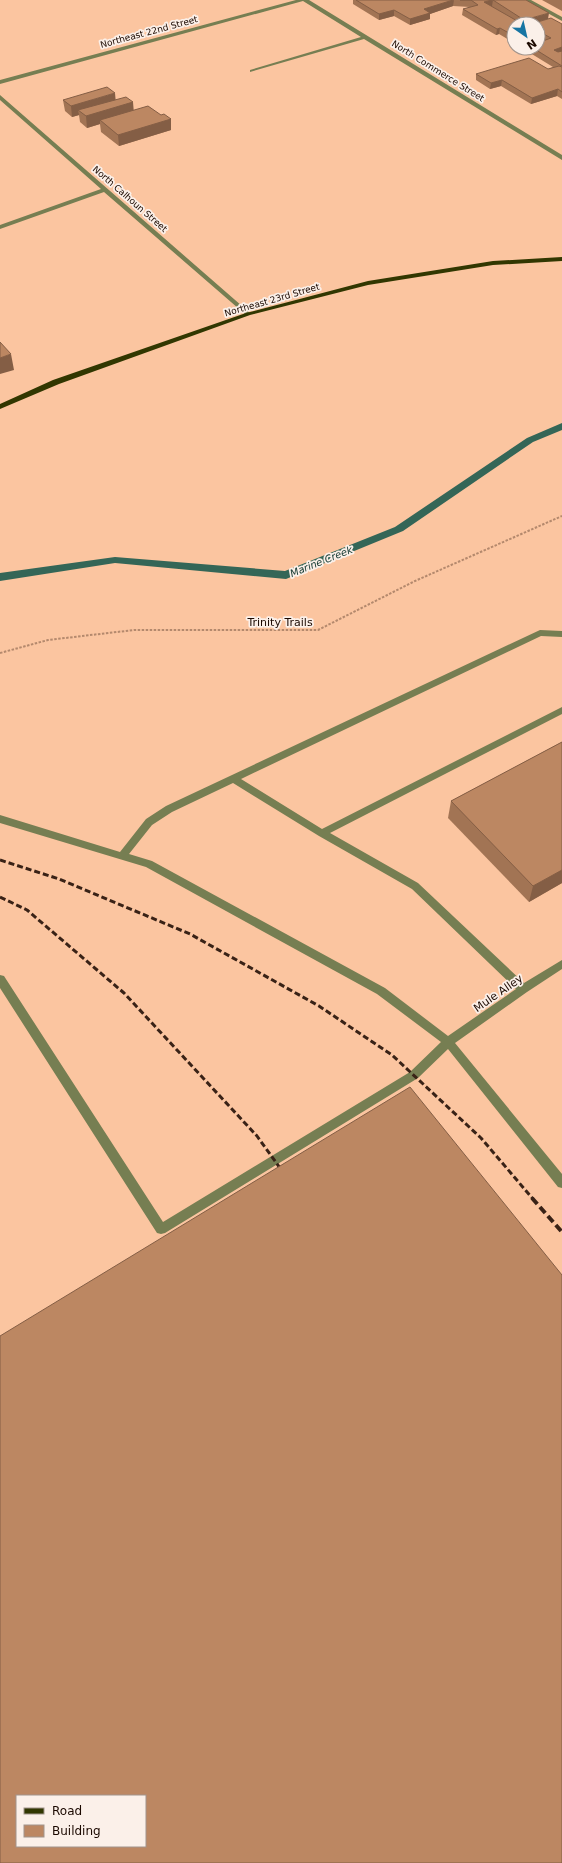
<svg xmlns="http://www.w3.org/2000/svg" width="562" height="1863" viewBox="0 0 562 1863" font-family="'DejaVu Sans',sans-serif">
  <rect width="100%" height="100%" fill="#fbc5a0"/>
  <g fill="none" stroke-linecap="round" stroke-linejoin="round">
    <path fill="#346657" fill-rule="evenodd" d="M562 423V430L533 442 403 531 286 579 115 563 0 581V573L115 557 285 571 395 527 527 438Z"/>
    <path stroke="#b4896d" stroke-width="2" stroke-dasharray="2.5 1.5" stroke-linecap="butt" d="M0 653 48 640 134 630H318L415 581 562 516"/>
    <g fill="#767e52" fill-rule="evenodd">
      <path d="M296 0H309L562 155V160L364 39 250 72V70L361 37 303 1 0 84V80Z"/>
      <path d="M524 0H531L562 17V21Z"/>
      <path d="M0 95 250 313V315H246L104 192 0 229V225L101 189 0 100Z"/>
      <path d="M540 630 562 631V637L541 636 241 779 322 829 562 707V714L330 833 418 883 524 983 562 960V969L527 992 455 1043 562 1174V1188L558 1187 448 1049 418 1078 165 1233 161 1234 157 1233 0 988V975L4 976 163 1222 410 1072 441 1042 377 994 146 867 0 823V815L120 852 146 819 166 806ZM233 783 319 836 412 889 516 989 448 1036 385 988 152 861 129 854 152 825 172 812Z"/>
    </g>
    <path fill="#313701" fill-rule="evenodd" d="M562 257V261L493 265 368 285 250 315 59 384 0 409V404L53 380 246 313 368 281 493 261Z"/>
    <g stroke="#392216" stroke-width="3" stroke-dasharray="6 3" stroke-linecap="butt">
      <path d="M0 860 59 879 190 934 319 1006 392 1055 481 1138 533 1199"/>
      <path d="M0 897 27 910 124 993 257 1136 285 1175"/>
    </g>
    <path stroke="#392216" stroke-width="4" stroke-dasharray="8 4" stroke-linecap="butt" d="M532 1198 562 1232"/>
  </g>
  <g fill="#a27454">
    <path d="M353 0H526L531 24H520L519 23V24H514V43L499 34 496 35 462 15 463 9 470 7 453 6 430 14V19L410 25 394 16 379 20 353 4Z"/>
    <path d="M542 0H562V11Z"/>
    <path d="M538 24H562V99L557 96 531 104 501 86 490 89 476 80V74L548 69 553 67 522 48H538L540 42 544 41 538 37Z"/>
    <path d="M63 100H115L133 102V110L161 115 171 119V130L119 146 101 132 100 124 87 128 80 122 79 115 72 117 65 111Z"/>
    <path d="M562 742V883L529 902 448 818 451 801Z"/>
  </g>
  <g fill="#845e45">
    <path d="M454 0 453 6 430 14V19L410 25V19L424 9Z"/>
    <path d="M493 0 492 6 484 8V2Z"/>
    <path d="M394 10V16L379 20V14Z"/>
    <path d="M549 13 548 19 531 24H524V20Z"/>
    <path d="M500 28 499 34 496 35 497 29Z"/>
    <path d="M562 47V53L553 56 554 50Z"/>
    <path d="M502 80 501 86 490 89 491 83Z"/>
    <path d="M558 89 557 96 531 104 532 98Z"/>
    <path d="M115 93 116 104 78 110 79 115 72 117 71 106Z"/>
    <path d="M133 102 134 114 100 120V124L87 128 86 116Z"/>
    <path d="M171 119V130L119 146 118 135Z"/>
    <path d="M11 354 14 370 0 374V358Z"/>
    <path d="M562 870V883L529 902 533 886Z"/>
  </g>
  <g fill="#bc8762" stroke="#845e45" fill-rule="evenodd">
    <path d="M356 0H453L424 9 430 13 410 19 394 10 379 14Z"/>
    <path d="M460 0H492L484 2 519 22 514 24H515H514V36L500 28 497 29 463 9 478 5 471 0Z"/>
    <path d="M493 0H526L549 13 524 20Z"/>
    <path d="M551 18 562 24V47L554 50 558 52 562 51V66L533 48H538V41L540 42 551 38 538 31V24H531Z"/>
    <path d="M529 58 548 69 559 66 562 67V92L558 89 532 98 502 80 491 83 476 74Z"/>
    <path d="M107 87 115 93 71 106 63 100Z"/>
    <path d="M126 97 133 102 86 116 78 110Z"/>
    <path d="M148 106 161 115 164 114 171 119 118 135 100 120Z"/>
    <path d="M0 342 11 354 0 358Z"/>
    <path d="M562 742V870L533 886 451 801Z"/>
    <path d="M410 1087 562 1275V1863H0V1336ZM17 1796H145V1846H17Z"/>
  </g>
  <g text-anchor="middle" stroke-width="3.5" stroke-linejoin="round" paint-order="stroke">
    <g font-size="9" fill="#1b0900" stroke="#fbf0e9">
      <text transform="translate(149 32) rotate(-15)" y="3">Northeast 22nd Street</text>
      <text transform="translate(438 71) rotate(32)" y="3">North Commerce Street</text>
      <text transform="translate(130 199) rotate(41)" y="3">North Calhoun Street</text>
      <text transform="translate(272 300) rotate(-16)" y="3">Northeast 23rd Street</text>
    </g>
    <g font-size="10" font-style="italic" fill="#133830" stroke="#fbf0e9">
      <text transform="translate(321 561) rotate(-22)" y="4">Marine Creek</text>
    </g>
    <g font-size="11" fill="#1b0900" stroke="#fbf0e9">
      <text x="280" y="626">Trinity Trails</text>
      <text transform="translate(498 993) rotate(-35)" y="4">Mule Alley</text>
    </g>
  </g>
  <rect x="16" y="1795" width="130" height="52" fill="#fbf0e9" stroke="#a1948c"/>
  <rect x="24" y="1808" width="20" height="6" fill="#313701" stroke="#a1948c"/>
  <text x="52" y="1815" font-size="12" fill="#1b0900">Road</text>
  <rect x="24" y="1825" width="20" height="12" fill="#bc8762" stroke="#a1948c"/>
  <text x="52" y="1835" font-size="12" fill="#1b0900">Building</text>
  <g transform="translate(526 36) rotate(146)"><circle r="19" fill="#fbf0e9" stroke="#a1948c"/>
  <path d="M0-3L7 15L0 10L-7 15Z" fill="#1775a3"/>
  <text y="-6" font-size="11" font-weight="bold" text-anchor="middle" fill="#1b0900">N</text>
  </g>
</svg>
